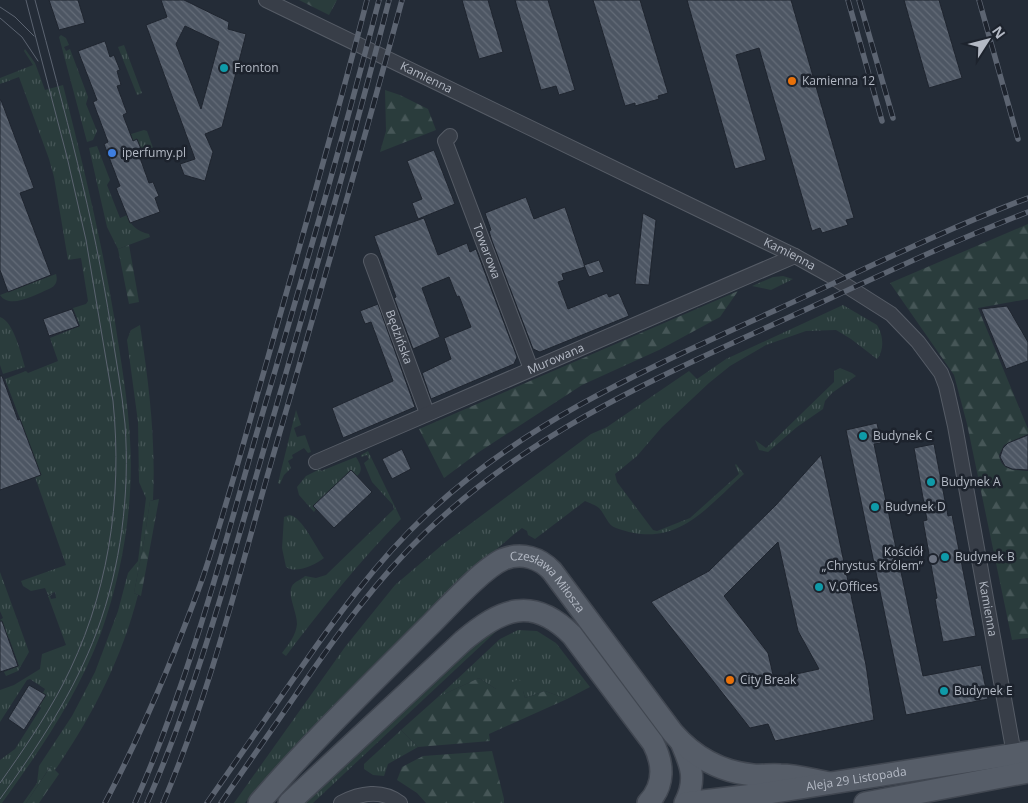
<svg xmlns="http://www.w3.org/2000/svg" width="1028" height="803" viewBox="0 0 1028 803" font-family="'Open Sans',sans-serif">
  <defs>
    <pattern id="grass-tufts" width="24" height="20" patternUnits="userSpaceOnUse" patternTransform="scale(1.25)"><rect width="24" height="20" fill="#2a3c3c"/><path d="M3 7l-1-3M5 7V3M7 7l1-3M15 17l-1-3M17 17v-4M19 17l1-3" fill="none" stroke="#465657"/></pattern>
    <pattern id="forest-firs" width="22" height="20" patternUnits="userSpaceOnUse" patternTransform="scale(1.25)"><rect width="22" height="20" fill="#2a3c3c"/><path d="M5 1l3.5 6h-7zM16 11l3.5 6h-7z" fill="#465657"/></pattern>
    <pattern id="building-back-hatch" width="6" height="6" patternUnits="userSpaceOnUse" patternTransform="scale(1.25)"><rect width="6" height="6" fill="#4d5663"/><path d="M-1 5l2 2M0 0l6 6M5-1l2 2" fill="none" stroke="#646c78"/></pattern>
  </defs>
  <rect width="100%" height="100%" fill="#242c37"/>
  <g fill="url(#grass-tufts)">
    <path d="M61 35 66 38 69 45 64 47 66 51 70 49 88 97 86 104 97 131 93 140 87 142 59 37Z"/>
    <path d="M124 45 142 93 137 95 118 47Z"/>
    <path d="M25 49 35 63 45 90 63 85C83 164 102 242 115 322 121 361 128 400 130 439 134 504 123 571 101 633 78 695 41 749 2 803H0V760L15 749 41 708 39 706 46 695 43 693 45 689 30 679 27 680 0 722V690L14 685 40 669 42 654 66 645 48 596 54 593 50 596 51 599 56 598 55 592 48 595 45 588 31 591 23 586 21 581 66 565 35 477 41 475 5 379 26 371 28 373 58 361 50 338 80 326 73 308 86 304 88 301 81 258 68 260 54 177 49 159 19 77 0 84V78L33 65 24 51Z"/>
    <path d="M144 130 147 131 153 148 152 151 143 154 137 139 133 141 131 134Z"/>
    <path d="M97 146 110 180 107 185 120 218 127 215C130 225 138 232 149 234L150 237 118 249 107 227 89 148Z"/>
    <path d="M56 274C58 281 56 286 49 289 36 294 10 310 0 295Z"/>
    <path d="M783 276 793 279 771 290 752 286 773 277Z"/>
    <path d="M843 305 877 325C883 334 885 350 877 359L851 339 836 330 806 331 766 345 730 366 709 383 662 427 637 456 615 474 617 482 653 530 657 531 690 518 739 474 735 465 736 464 744 474C704 510 676 550 616 528 608 526 605 514 599 508 596 505 589 503 585 501L535 539 528 535 527 531 522 528C475 565 434 607 392 649 341 699 291 749 245 803H234L345 647 395 585 442 545 591 434 607 427 689 371 697 379 726 359Z"/>
    <path d="M0 317C14 322 21 354 25 367L3 374 0 365Z"/>
    <path d="M140 325C149 384 156 441 153 500L150 501 144 541 134 593 138 595C122 658 92 717 55 770L50 767 26 803H23L37 783 39 766 72 716 95 672 118 611 128 573 138 561 146 498 139 482 138 422 127 340 131 330Z"/>
    <path d="M840 368 852 373 856 376 832 393 825 401 823 409 797 427 768 452 759 450 755 440 766 448 834 382V371Z"/>
    <path d="M296 410 301 425 294 428 297 437 305 435 311 452 308 453 304 448 292 455 293 458 288 461 291 468 284 475 280 484 278 483Z"/>
    <path d="M368 451 401 519C359 562 322 608 286 656L282 653C289 644 296 635 297 624 297 612 287 595 292 586 294 582 302 579 305 576L316 578 326 575 394 509 393 505 372 482 364 463 369 459 367 455 361 457V455Z"/>
    <path d="M356 457C360 464 364 470 357 476L351 470 313 506 316 509 314 512 299 495 297 487 306 476 320 469 321 471Z"/>
    <path d="M290 515C302 517 316 548 324 558 315 565 296 574 286 567L282 548 284 517Z"/>
    <path d="M0 572 29 652 18 671 6 676 4 672 19 666 9 638 0 641V620L3 618 0 611Z"/>
    <path d="M503 625 313 803H304L492 629Z"/>
    <path d="M518 630 537 631 556 643 590 687 567 699 545 691 525 698 523 691 496 689 479 678 438 697 500 639Z"/>
    <path d="M401 730 418 747 388 764 384 776 373 775 364 769V764Z"/>
  </g>
  <g fill="url(#forest-firs)">
    <path d="M299 0H337L329 15Z"/>
    <path d="M385 90 400 95 428 109 436 130 380 152 386 131Z"/>
    <path d="M1028 224V299L978 308 1028 429V434L1004 445 999 455C1001 471 1015 470 1028 471V638L1012 640 967 424 954 375 890 283Z"/>
    <path d="M129 245 139 302 129 304 118 249Z"/>
    <path d="M738 291 720 317 659 350 582 385 479 452 444 478 419 429Z"/>
    <path d="M159 499 141 596 134 593 144 541 150 501Z"/>
    <path d="M479 678 496 689 517 680 524 681 523 691 525 698 545 691 567 699 489 734 490 741 418 747 401 730 438 697Z"/>
    <path d="M492 751 504 799V803H426L417 793 397 780 402 767 423 756Z"/>
    <path d="M51 766 59 774 39 803H26Z"/>
  </g>
  <g fill="url(#building-back-hatch)" stroke="#1f252f" fill-rule="evenodd">
    <path d="M49 0H78L85 23 59 30Z"/>
    <path d="M161 0H184L229 22 228 29 246 34 222 127 205 134 213 152 205 181 184 175 180 164 195 159 146 25 167 17ZM185 26 219 42 201 109 176 44Z"/>
    <path d="M462 0H488L503 52 479 59Z"/>
    <path d="M515 0H548L575 90 559 95 556 86 541 90Z"/>
    <path d="M593 0H640L668 93 658 96 659 99 635 106V103L625 106Z"/>
    <path d="M687 0H791L854 218 846 220 848 225 822 233 820 228 812 231 759 48 736 55 766 160 735 169Z"/>
    <path d="M904 0H939L962 78 929 88Z"/>
    <path d="M105 41 110 57 114 55 120 70 117 71 121 85 117 86 127 113 123 115 133 141 137 139 143 154 139 155 149 183 153 182 159 196 155 198 160 212 130 223 116 188 120 186 104 144 108 142 93 102 97 100 78 51Z"/>
    <path d="M0 100H1L34 188 20 193 51 275 8 292 0 270Z"/>
    <path d="M434 150 455 204 418 219 412 203 422 199 407 161Z"/>
    <path d="M526 197 534 219 565 207 585 267 562 274 564 280 558 282 568 309 607 293 609 297 619 293 629 316 540 352 533 349 492 241 489 231 491 230 485 213Z"/>
    <path d="M643 213 656 220 649 285 635 284Z"/>
    <path d="M424 218 438 255 467 243 470 252 476 249 517 357 514 364 431 399 422 373 451 359 444 338 471 327 459 296 457 297 449 277 422 288 440 337 413 349 394 298 396 297 374 236Z"/>
    <path d="M599 260 604 272 589 277 584 265Z"/>
    <path d="M378 304 415 407 343 438 332 408 393 381 371 322 365 324 360 311Z"/>
    <path d="M1007 306 1028 342V361L1006 369 981 309Z"/>
    <path d="M72 309 79 326 49 336 43 319Z"/>
    <path d="M0 376H2L18 420 20 419 41 475 0 490Z"/>
    <path d="M877 423 881 443 874 444 923 676 981 665 988 699 906 715 846 430Z"/>
    <path d="M1028 435V470L1012 469 1005 466 1000 457 1003 448 1008 443Z"/>
    <path d="M934 444 948 516 952 515 976 636 943 642 935 599 937 598 923 521 927 520 914 448Z"/>
    <path d="M402 449 411 469 392 479 382 459Z"/>
    <path d="M821 455 866 665 874 720 775 741 768 724 750 728 651 602 709 571 776 505ZM778 542 798 631 819 669 774 679 768 653 724 596Z"/>
    <path d="M351 470 372 492 334 528 313 506Z"/>
    <path d="M0 621H2L18 666 0 672Z"/>
    <path d="M29 685 46 695 24 730 8 719Z"/>
  </g>
  <g fill="none" stroke-linecap="round" stroke-linejoin="round">
    <defs>
      <g id="street">
        <path id="s1" d="M266 0 795 256 831 276 891 314 918 342 941 373 946 386 955 426 1014 754"/>
        <path id="s2" d="M450 136 445 141 531 369"/>
        <path id="s3" d="M371 261 427 413"/>
        <path id="s4" d="M316 462 795 256"/>
        <path d="M341 803C360 793 382 789 400 803"/>
      </g>
      <g id="primary">
        <path d="M681 742C691 765 697 780 685 803"/>
        <path id="s5" d="M259 803C313 740 374 681 433 622 450 605 483 568 504 559 522 552 540 558 552 571L673 733C694 757 721 772 753 775 762 776 771 774 780 775 797 775 813 780 830 783"/>
        <path d="M289 803 463 641C501 609 532 595 572 635L653 743C664 764 665 785 648 803"/>
        <path id="s6" d="M686 803 762 794 1028 752"/>
        <path d="M865 803 1028 772"/>
      </g>
    </defs>
    <use href="#street" stroke="#565c66" stroke-width="16"/>
    <use href="#primary" stroke="#414751" stroke-width="24"/>
    <use href="#street" stroke="#383e48" stroke-width="14"/>
    <use href="#primary" stroke="#565d68" stroke-width="21"/>
    <g stroke="#5c6471" stroke-width="1">
      <path d="M0 7 15 17 34 36"/>
      <path d="M0 18 22 37 38 61"/>
      <path d="M0 783C22 752 44 720 62 686 108 598 123 500 113 401L86 240 67 157 26 0"/>
      <path d="M0 799C38 746 74 693 97 631 121 566 130 494 125 424 122 392 116 360 111 328 94 217 64 109 35 0"/>
    </g>
    <defs>
      <g id="rail">
        <path d="M848 0 882 121"/>
        <path d="M859 0 893 118"/>
        <path d="M979 0 1018 139"/>
        <path d="M105 803C142 732 176 652 203 577 227 506 246 433 267 361 301 241 336 121 367 0"/>
        <path d="M135 803C187 686 220 562 255 439 298 293 341 147 379 0"/>
        <path d="M147 803C199 684 232 559 268 435 310 290 352 146 389 0"/>
        <path d="M163 803C209 696 237 582 269 470 314 314 360 157 402 0"/>
        <path d="M207 803C236 761 265 719 294 678 334 620 375 563 426 515 529 418 652 367 778 309 861 271 943 230 1028 198"/>
        <path d="M221 803C246 766 272 730 297 693 336 636 376 580 426 532 532 431 652 380 783 320 864 283 945 244 1028 212"/>
      </g>
    </defs>
    <use href="#rail" stroke="#5c6471" stroke-width="5.5"/>
    <use href="#rail" stroke="#1d232d" stroke-width="4" stroke-dasharray="11" stroke-linecap="butt"/>
  </g>
  <g fill="#0f9aa8" stroke="#1d232d" stroke-width="2">
    <circle cx="224" cy="68" r="5"/>
    <circle cx="863" cy="436" r="5"/>
    <circle cx="931" cy="482" r="5"/>
    <circle cx="875" cy="507" r="5"/>
    <circle cx="945" cy="557" r="5"/>
    <circle cx="819" cy="587" r="5"/>
    <circle cx="944" cy="691" r="5"/>
  </g>
  <g fill="#e8710a" stroke="#1d232d" stroke-width="2">
    <circle cx="792" cy="81" r="5"/>
    <circle cx="730" cy="680" r="5"/>
  </g>
  <circle fill="#3f7fe0" stroke="#1d232d" stroke-width="2" cx="112" cy="153" r="5"/>
  <circle fill="#6b7280" stroke="#1d232d" stroke-width="2" cx="933" cy="559" r="5"/>
  <g text-anchor="middle" stroke-width="5" stroke-linejoin="round" paint-order="stroke">
    <g font-size="12" fill="#b3b9c4" stroke="#1d232d" text-anchor="start">
      <text x="234" y="72">Fronton</text>
      <text x="802" y="85">Kamienna 12</text>
      <text x="122" y="157">iperfumy.pl</text>
      <text x="873" y="440">Budynek C</text>
      <text x="941" y="486">Budynek A</text>
      <text x="885" y="511">Budynek D</text>
      <text x="923" y="556" text-anchor="end">Kościół<tspan x="923" dy="14">„Chrystus Królem”</tspan></text>
      <text x="955" y="561">Budynek B</text>
      <text x="829" y="591">V.Offices</text>
      <text x="740" y="684">City Break</text>
      <text x="954" y="695">Budynek E</text>
    </g>
    <g font-size="12" fill="#b3b9c4" stroke="#1d232d">
      <text dy="4" stroke="none"><textPath href="#s1" startOffset="178">Kamienna</textPath></text>
      <text dy="4" stroke="none"><textPath href="#s2" startOffset="125">Towarowa</textPath></text>
      <text dy="4" stroke="none"><textPath href="#s1" startOffset="582">Kamienna</textPath></text>
      <text dy="4" stroke="none"><textPath href="#s3" startOffset="81">Będzińska</textPath></text>
      <text dy="4" stroke="none"><textPath href="#s4" startOffset="261">Murowana</textPath></text>
      <text dy="4" stroke="none"><textPath href="#s5" startOffset="401">Czesława Miłosza</textPath></text>
      <text dy="4" stroke="none"><textPath href="#s1" startOffset="1018">Kamienna</textPath></text>
      <text dy="4" stroke="none"><textPath href="#s6" startOffset="172">Aleja 29 Listopada</textPath></text>
    </g>
  </g>
  <g transform="translate(988 40) rotate(54)" stroke="#1d232d" stroke-width="4" paint-order="stroke">
  <path d="M0-4L9 19L0 12L-9 19Z" fill="#b3b9c4"/>
  <text y="-8" font-size="14" font-weight="bold" text-anchor="middle" fill="#b3b9c4">N</text>
  </g>
</svg>
